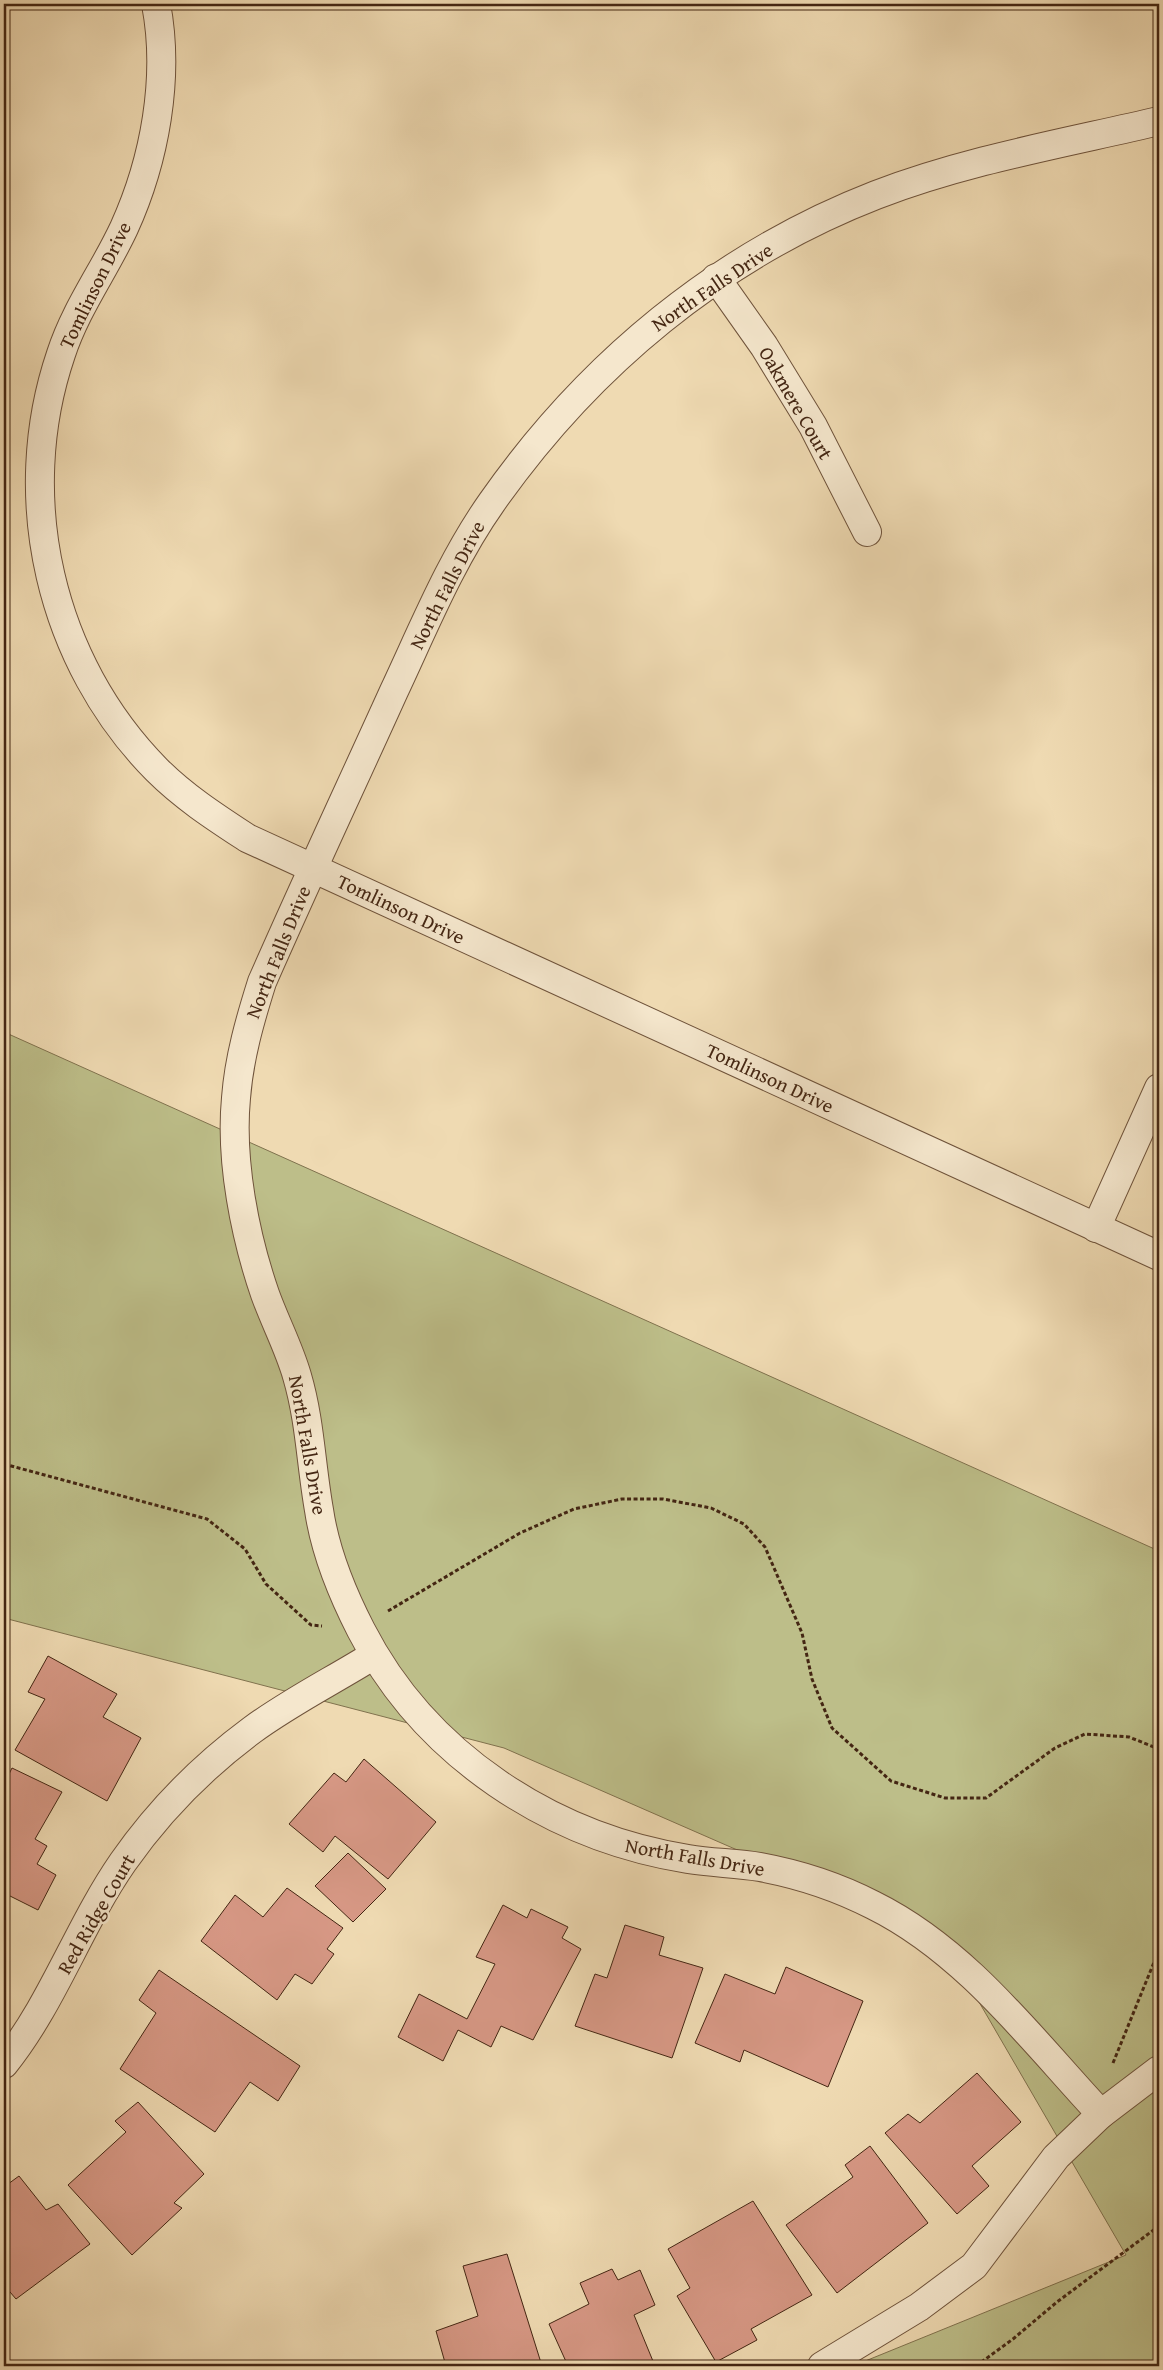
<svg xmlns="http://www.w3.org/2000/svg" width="1163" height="2370" viewBox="0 0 1163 2370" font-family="'Gentium Book Plus',serif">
  <rect width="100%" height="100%" fill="#efdab2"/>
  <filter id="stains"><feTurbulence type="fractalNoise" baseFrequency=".004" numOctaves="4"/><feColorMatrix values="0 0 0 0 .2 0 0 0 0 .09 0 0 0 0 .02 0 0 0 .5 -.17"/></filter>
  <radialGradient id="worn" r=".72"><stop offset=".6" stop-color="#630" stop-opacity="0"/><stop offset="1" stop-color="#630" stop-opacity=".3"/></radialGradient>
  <path fill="#bdbe89" stroke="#80724e" d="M4 1032 1159 1551V2366H853L1126 2255 943 1940 504 1748 4 1618Z"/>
  <g fill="#d79885" stroke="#442613">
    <path d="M48 1656 117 1694 103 1717 141 1738 107 1801 15 1750 45 1699 28 1692Z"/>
    <path d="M364 1759 436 1822 388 1879 335 1836 323 1852 289 1824 334 1773 346 1782Z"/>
    <path d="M12 1768 62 1792 35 1839 47 1846 37 1864 56 1875 38 1910 4 1893V1784Z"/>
    <path d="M348 1853 386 1889 353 1922 315 1886Z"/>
    <path d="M287 1888 343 1928 327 1949 334 1954 312 1984 295 1974 277 2000 201 1941 235 1895 263 1917Z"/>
    <path d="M503 1905 527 1918 531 1909 568 1927 562 1938 581 1949 533 2040 501 2026 491 2047 458 2030 443 2061 398 2037 419 1994 467 2019 495 1964 476 1957Z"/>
    <path d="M625 1925 664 1937 659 1955 703 1968 672 2058 575 2026 595 1974 607 1978Z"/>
    <path d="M786 1967 863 2001 828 2087 744 2050 740 2062 695 2043 725 1974 775 1994Z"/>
    <path d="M159 1970 300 2066 278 2101 250 2082 215 2132 120 2069 156 2013 139 2000Z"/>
    <path d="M977 2073 1021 2122 972 2166 989 2186 957 2214 885 2133 908 2114 920 2123Z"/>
    <path d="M138 2102 204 2174 174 2203 182 2208 132 2255 68 2185 126 2132 115 2121Z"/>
    <path d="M870 2146 928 2223 837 2293 786 2225 853 2177 845 2165Z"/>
    <path d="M19 2176 46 2210 58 2204 90 2244 16 2299 4 2285V2187Z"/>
    <path d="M753 2201 812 2295 751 2329 757 2340 716 2362 677 2296 690 2288 668 2249Z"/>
    <path d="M507 2254 542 2366H446L436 2331 478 2316 463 2266Z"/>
    <path d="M612 2269 618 2280 640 2270 655 2305 634 2315 655 2366H568L549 2324 589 2304 580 2283Z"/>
  </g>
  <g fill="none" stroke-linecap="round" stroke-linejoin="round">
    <defs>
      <g id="street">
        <path d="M156 4C170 77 155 160 124 228 104 271 76 308 61 354 12 498 50 662 157 770 184 797 215 817 247 838L1159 1256"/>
        <path d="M716 278 764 346 813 426 867 532"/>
        <path d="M1096 1228 1159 1088"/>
        <path d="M4 2064C53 2003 78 1927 123 1862 158 1812 202 1767 252 1730 290 1702 334 1680 374 1655"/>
        <path d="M1101 2114C1031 2039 966 1951 873 1905 838 1887 798 1874 760 1867 736 1863 712 1863 688 1859 551 1837 425 1755 361 1630 342 1593 325 1551 319 1510 311 1465 310 1420 297 1376 289 1348 275 1322 265 1294 245 1236 230 1161 236 1098 239 1058 250 1020 262 982 305 884 350 788 394 691 424 627 451 560 492 502 588 365 719 256 876 195 967 160 1065 143 1159 121"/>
        <path d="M822 2366 919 2307 974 2266 1056 2157 1101 2114 1159 2070"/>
      </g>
    </defs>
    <use href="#street" stroke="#6f533b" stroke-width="30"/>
    <g stroke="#442613" stroke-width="3" stroke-dasharray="4 2.5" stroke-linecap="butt">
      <path d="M4 1464 207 1519 245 1549 266 1584 311 1625 322 1626"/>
      <path d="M388 1611 520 1533 574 1509 622 1499H663L711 1508 744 1524 765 1547 802 1633 812 1679 832 1728 891 1781 945 1798H986L1055 1748 1085 1734 1129 1737 1159 1749"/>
      <path d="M1113 2063 1159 1950"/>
      <path d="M976 2366 1013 2339 1057 2302 1159 2226"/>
    </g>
    <use href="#street" stroke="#f5e7cd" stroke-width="28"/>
  </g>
  <g text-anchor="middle" stroke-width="5" stroke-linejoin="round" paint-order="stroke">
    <g font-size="20" fill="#442613" stroke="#f5e7cd">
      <text transform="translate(95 285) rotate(-64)" y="7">Tomlinson Drive</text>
      <text transform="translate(712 287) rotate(-34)" y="7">North Falls Drive</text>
      <text transform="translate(796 403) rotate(60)" y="7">Oakmere Court</text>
      <text transform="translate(447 585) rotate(-63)" y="7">North Falls Drive</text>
      <text transform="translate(401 909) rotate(25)" y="7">Tomlinson Drive</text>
      <text transform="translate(278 952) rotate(-68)" y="7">North Falls Drive</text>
      <text transform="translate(770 1078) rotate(25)" y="7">Tomlinson Drive</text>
      <text transform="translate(308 1445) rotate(80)" y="7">North Falls Drive</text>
      <text transform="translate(695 1857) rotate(10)" y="7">North Falls Drive</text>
      <text transform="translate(96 1914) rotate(-60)" y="7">Red Ridge Court</text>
    </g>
  </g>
  <rect width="1163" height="2370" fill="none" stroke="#efdab2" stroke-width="20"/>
  <rect x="5" y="5" width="1153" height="2360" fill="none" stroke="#442613" stroke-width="2.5"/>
  <rect x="10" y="10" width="1143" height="2350" fill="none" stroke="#442613"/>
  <rect width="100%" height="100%" filter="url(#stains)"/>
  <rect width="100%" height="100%" fill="url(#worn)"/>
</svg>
